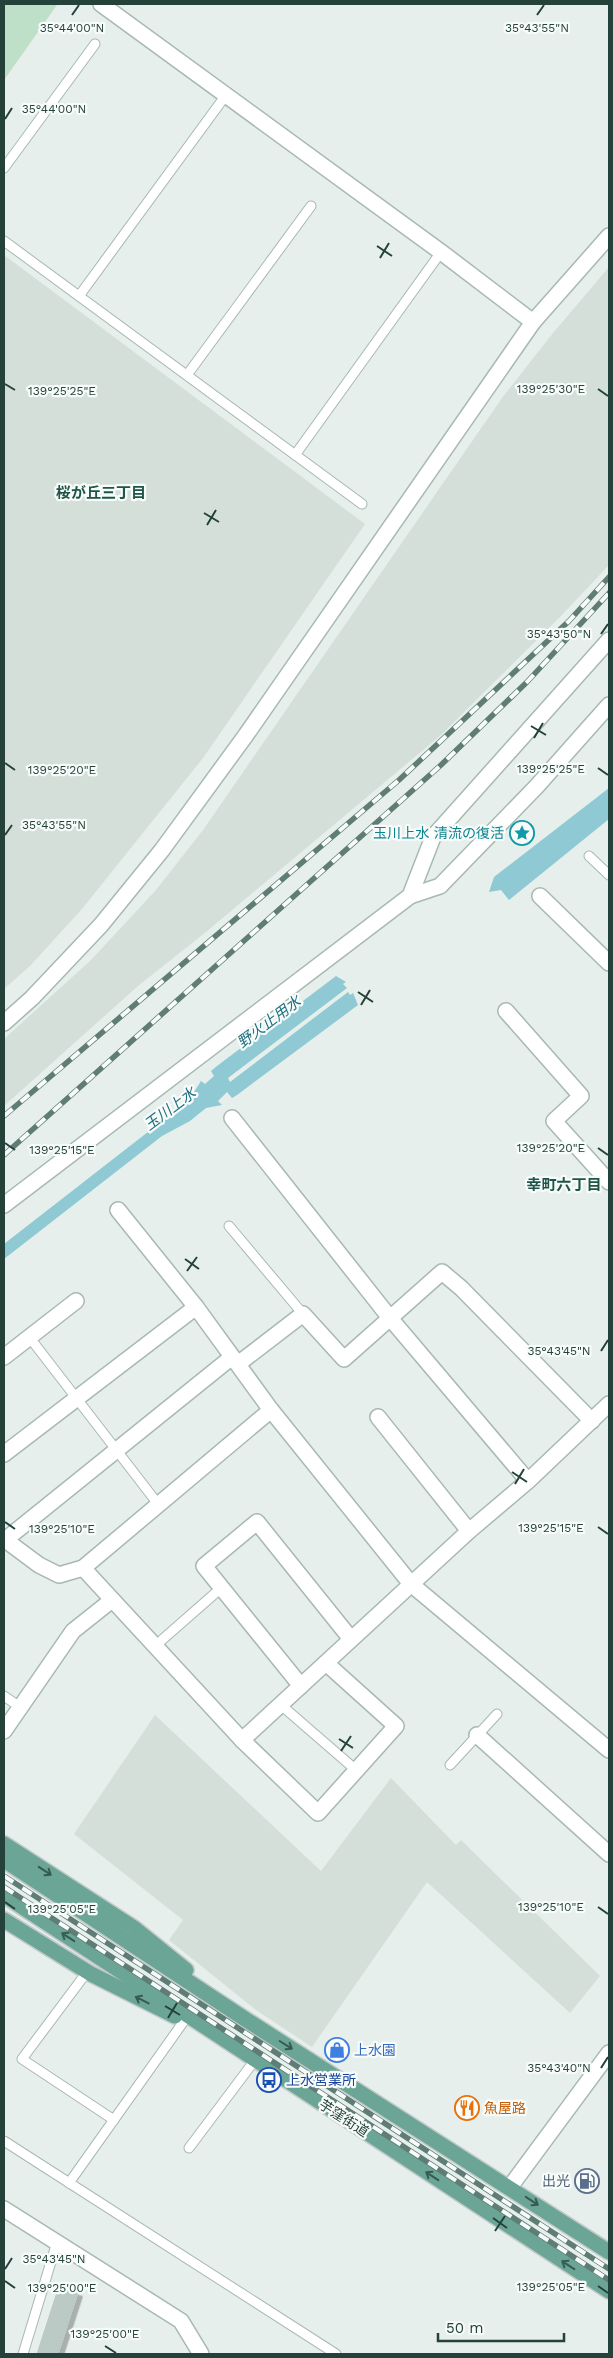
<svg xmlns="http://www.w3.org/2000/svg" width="613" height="2358" viewBox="0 0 613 2358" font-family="'Work Sans','Noto Sans JP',sans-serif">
  <defs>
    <filter id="shadow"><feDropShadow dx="4.5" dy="4.5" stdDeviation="0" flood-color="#0004"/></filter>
  </defs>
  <rect width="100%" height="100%" fill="#e6efeb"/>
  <g fill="#d4dfda">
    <path d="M4 255 365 524 203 758 82 909 30 966 4 989Z"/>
    <path d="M609 267V565L561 616 441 735 206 932 138 986 4 1106V1039L91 960 156 890 203 830 502 398 553 333Z"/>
    <path d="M155 1715 321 1871 391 1778 456 1845 461 1840 600 1976 570 2013 427 1882 312 2047 256 2010 169 1940 183 1920 74 1834Z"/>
  </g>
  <path fill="#bfe0c8" d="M4 4 57 5 4 80Z"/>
  <g fill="#8ec9d4">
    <path d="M609 788V819L509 900 501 890 489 892 494 877Z"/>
    <path d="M336 976 346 982 343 984 347 988 228 1078 230 1082 348 992 350 995 353 993 358 1005 237 1095 232 1098 227 1092 218 1101 222 1105 206 1108 190 1121 162 1136 4 1259V1244L189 1100 201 1081 205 1084 214 1076 211 1071 217 1066Z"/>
  </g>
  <path fill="#bbcac4" stroke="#b8c9c2" filter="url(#shadow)" d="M59 2286 78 2292 58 2354H37Z"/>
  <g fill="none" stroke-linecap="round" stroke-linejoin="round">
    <defs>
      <g id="service">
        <path d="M4 168 95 44"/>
        <path d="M4 241 362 504"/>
        <path d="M79 296 226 95"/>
        <path d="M187 375 311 206"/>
        <path d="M295 455 441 252"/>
        <path d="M589 856 609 875"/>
        <path d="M229 1226 303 1314"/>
        <path d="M30 1338 158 1504"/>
        <path d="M155 1646 220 1589"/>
        <path d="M4 1696 20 1707"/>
        <path d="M281 1705 356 1770"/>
        <path d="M450 1765 497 1714"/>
        <path d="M87 1972 22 2059 114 2120"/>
        <path d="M4 2141 336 2354"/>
        <path d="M189 2148 255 2060"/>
        <path d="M69 2183 184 2021"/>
        <path d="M23 2354 57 2242"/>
      </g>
      <g id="minor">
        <path d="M410 896 440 886 537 786 609 705"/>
        <path d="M540 896 609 963"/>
        <path d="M506 1011 581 1096 554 1121 609 1182"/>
        <path d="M232 1118 390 1318 528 1481"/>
        <path d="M4 1205 410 896 433 837 609 640"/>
        <path d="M118 1210 196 1307 271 1410 411 1584 609 1750"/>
        <path d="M4 1357 76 1301"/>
        <path d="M238 1364 303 1314 344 1359 442 1272 461 1288 592 1421"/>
        <path d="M378 1417 469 1531"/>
        <path d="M4 1454 196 1307"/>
        <path d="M4 1539 39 1565 59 1575 83 1568 271 1410"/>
        <path d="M5 1540 232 1357"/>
        <path d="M83 1568 242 1740 318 1813 396 1726 326 1663"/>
        <path d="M301 1686 204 1566 257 1522 351 1639"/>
        <path d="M4 1731 73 1631 112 1600"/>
        <path d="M477 1735 609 1854"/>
        <path d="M242 1740 469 1531 528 1481 609 1404"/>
        <path d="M510 2187 609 2053"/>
        <path d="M4 2209 181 2321 201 2354"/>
      </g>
      <g id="tertiary">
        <path d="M101 4 441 252 533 322"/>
        <path d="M4 1023 32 998 101 925 162 850 246 735 533 322 609 236"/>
      </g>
      <g id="primary">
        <path d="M4 1844 134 1928 186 1970"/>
        <path d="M4 1860 245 2019 609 2252"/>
        <path d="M4 1895 609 2291"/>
        <path d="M4 1920 91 1974 175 2016"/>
      </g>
    </defs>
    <use href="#service" stroke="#a8b8b2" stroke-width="11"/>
    <use href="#minor" stroke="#a8b8b2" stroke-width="18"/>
    <use href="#tertiary" stroke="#a8b8b2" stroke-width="18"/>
    <use href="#primary" stroke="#c2cac8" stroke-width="18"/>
    <use href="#service" stroke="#fff" stroke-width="9"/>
    <use href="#minor" stroke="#fff" stroke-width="15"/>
    <use href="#tertiary" stroke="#fff" stroke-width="15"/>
    <use href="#primary" stroke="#6aa596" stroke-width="15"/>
    <defs>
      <g id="rail">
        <path d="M4 1116 399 780 569 621 609 577"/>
        <path d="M4 1155 441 765 527 682 609 593"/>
        <path d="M4 1876 609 2269"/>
        <path d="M4 1887 609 2280"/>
      </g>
    </defs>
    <use href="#rail" stroke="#5f7d75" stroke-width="5.5"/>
    <use href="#rail" stroke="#f7fbf9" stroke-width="4" stroke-dasharray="11" stroke-linecap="butt"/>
  </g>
  <defs><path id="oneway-shaft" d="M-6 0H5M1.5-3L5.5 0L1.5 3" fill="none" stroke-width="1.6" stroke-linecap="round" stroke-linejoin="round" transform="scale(1.25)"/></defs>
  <g stroke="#365b51">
    <use href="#oneway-shaft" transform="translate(45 1871) rotate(33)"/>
    <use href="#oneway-shaft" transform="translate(68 1937) rotate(-147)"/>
    <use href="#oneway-shaft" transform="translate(142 2000) rotate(-153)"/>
    <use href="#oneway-shaft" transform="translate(286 2045) rotate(32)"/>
    <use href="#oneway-shaft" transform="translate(432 2176) rotate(-147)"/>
    <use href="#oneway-shaft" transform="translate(532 2201) rotate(33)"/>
    <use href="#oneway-shaft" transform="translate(568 2265) rotate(-147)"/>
  </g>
  <path fill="none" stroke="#24423a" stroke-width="2" d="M72 15 79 5M537 15 544 5M5 119 12 108M377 246 392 256M380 258 389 243M5 384 15 390M598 389 608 396M204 513 219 522M207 525 216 510M601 634 608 624M531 726 546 735M534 738 543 723M5 763 15 770M598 768 608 775M5 835 12 825M358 992 373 1002M361 1005 370 990M5 1143 15 1150M598 1148 608 1155M185 1259 199 1269M187 1271 197 1257M601 1351 608 1340M512 1472 527 1482M515 1484 524 1469M5 1522 15 1529M598 1527 608 1534M339 1739 353 1748M341 1751 351 1736M5 1902 15 1909M598 1907 608 1914M165 2006 180 2015M168 2018 177 2003M601 2068 608 2057M493 2218 507 2228M495 2231 505 2216M5 2269 12 2258M5 2281 15 2288M598 2286 608 2293M105 2346 116 2353"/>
  <defs>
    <symbol id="sight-ring" viewBox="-11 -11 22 22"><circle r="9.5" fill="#f7fbf9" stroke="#0f9aa8" stroke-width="1.5"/><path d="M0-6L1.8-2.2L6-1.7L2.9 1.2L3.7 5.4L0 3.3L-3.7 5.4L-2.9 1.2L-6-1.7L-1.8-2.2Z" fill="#0f9aa8"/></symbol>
    <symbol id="shop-ring" viewBox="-11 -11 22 22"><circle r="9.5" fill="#f7fbf9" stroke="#3f7fe0" stroke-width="1.5"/><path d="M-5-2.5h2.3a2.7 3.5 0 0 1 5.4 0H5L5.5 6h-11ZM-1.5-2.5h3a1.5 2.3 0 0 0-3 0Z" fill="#3f7fe0"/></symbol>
    <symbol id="bus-ring" viewBox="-11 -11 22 22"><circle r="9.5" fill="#f7fbf9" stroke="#1a4fb4" stroke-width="1.5"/><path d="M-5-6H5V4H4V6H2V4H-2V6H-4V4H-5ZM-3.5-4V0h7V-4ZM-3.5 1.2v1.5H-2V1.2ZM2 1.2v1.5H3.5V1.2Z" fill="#1a4fb4"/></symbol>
    <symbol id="restaurant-ring" viewBox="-11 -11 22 22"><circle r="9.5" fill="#f7fbf9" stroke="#e8710a" stroke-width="1.5"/><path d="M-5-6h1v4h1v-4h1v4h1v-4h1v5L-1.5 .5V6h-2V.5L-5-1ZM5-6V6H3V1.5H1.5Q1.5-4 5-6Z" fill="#e8710a"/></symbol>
    <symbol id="fuel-ring" viewBox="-11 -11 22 22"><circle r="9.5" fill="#f7fbf9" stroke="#5c6f8a" stroke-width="1.5"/><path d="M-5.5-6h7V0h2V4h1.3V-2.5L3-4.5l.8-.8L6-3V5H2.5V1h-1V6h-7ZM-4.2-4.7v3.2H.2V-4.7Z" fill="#5c6f8a"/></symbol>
  </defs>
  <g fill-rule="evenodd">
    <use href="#sight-ring" x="508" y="819" width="28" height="28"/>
    <use href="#shop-ring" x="323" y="2036" width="28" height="28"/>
    <use href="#bus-ring" x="255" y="2066" width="28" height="28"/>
    <use href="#restaurant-ring" x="453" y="2094" width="28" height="28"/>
    <use href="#fuel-ring" x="573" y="2167" width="28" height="28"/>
  </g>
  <g text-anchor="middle" stroke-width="4.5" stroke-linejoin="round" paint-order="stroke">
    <g font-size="14" fill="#0d838f" stroke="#f7fbf9" text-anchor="end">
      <text x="504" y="838">玉川上水 清流の復活</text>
    </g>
    <g font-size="14" fill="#366cbe" stroke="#f7fbf9" text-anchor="start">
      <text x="354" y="2055">上水園</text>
    </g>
    <g font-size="14" fill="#164399" stroke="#f7fbf9" text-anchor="start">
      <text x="286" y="2085">上水営業所</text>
    </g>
    <g font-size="14" fill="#c56008" stroke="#f7fbf9" text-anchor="start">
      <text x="484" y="2113">魚屋路</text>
    </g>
    <g font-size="14" fill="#24423a" stroke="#f7fbf9">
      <text transform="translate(344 2118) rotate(33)" y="5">芋窪街道</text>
    </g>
    <g font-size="14" fill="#4e5e75" stroke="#f7fbf9" text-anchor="end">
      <text x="570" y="2186">出光</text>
    </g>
    <g font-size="15" font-weight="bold" fill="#1f5548" stroke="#f7fbf9">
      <text x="101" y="498">桜が丘三丁目</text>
      <text x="564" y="1190">幸町六丁目</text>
    </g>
    <g font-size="15" font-style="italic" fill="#1c6f80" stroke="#f7fbf9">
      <text transform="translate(269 1022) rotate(-37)" y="5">野火止用水</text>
      <text transform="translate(170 1109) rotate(-37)" y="5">玉川上水</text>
    </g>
  </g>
  <g font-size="12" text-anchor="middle" fill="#24423a" stroke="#f7fbf9" stroke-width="4.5" stroke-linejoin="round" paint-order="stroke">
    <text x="72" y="32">35°44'00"N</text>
    <text x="537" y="32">35°43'55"N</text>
    <text x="54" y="113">35°44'00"N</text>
    <text x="551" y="393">139°25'30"E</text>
    <text x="62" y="395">139°25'25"E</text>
    <text x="559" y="638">35°43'50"N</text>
    <text x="551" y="773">139°25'25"E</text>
    <text x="62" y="774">139°25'20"E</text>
    <text x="54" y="829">35°43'55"N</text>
    <text x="551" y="1152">139°25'20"E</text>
    <text x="62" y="1154">139°25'15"E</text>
    <text x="559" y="1355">35°43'45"N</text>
    <text x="551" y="1532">139°25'15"E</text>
    <text x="62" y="1533">139°25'10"E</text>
    <text x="551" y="1911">139°25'10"E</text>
    <text x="62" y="1913">139°25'05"E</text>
    <text x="559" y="2072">35°43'40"N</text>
    <text x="54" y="2263">35°43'45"N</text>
    <text x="551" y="2291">139°25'05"E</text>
    <text x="62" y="2292">139°25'00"E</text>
    <text x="105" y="2338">139°25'00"E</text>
  </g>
  <rect width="613" height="2358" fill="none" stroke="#24423a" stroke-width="10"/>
  <path d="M438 2333v8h126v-8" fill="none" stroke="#24423a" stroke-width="2.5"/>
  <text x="446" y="2333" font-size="15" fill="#24423a" stroke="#f7fbf9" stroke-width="4" paint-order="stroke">50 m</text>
</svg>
